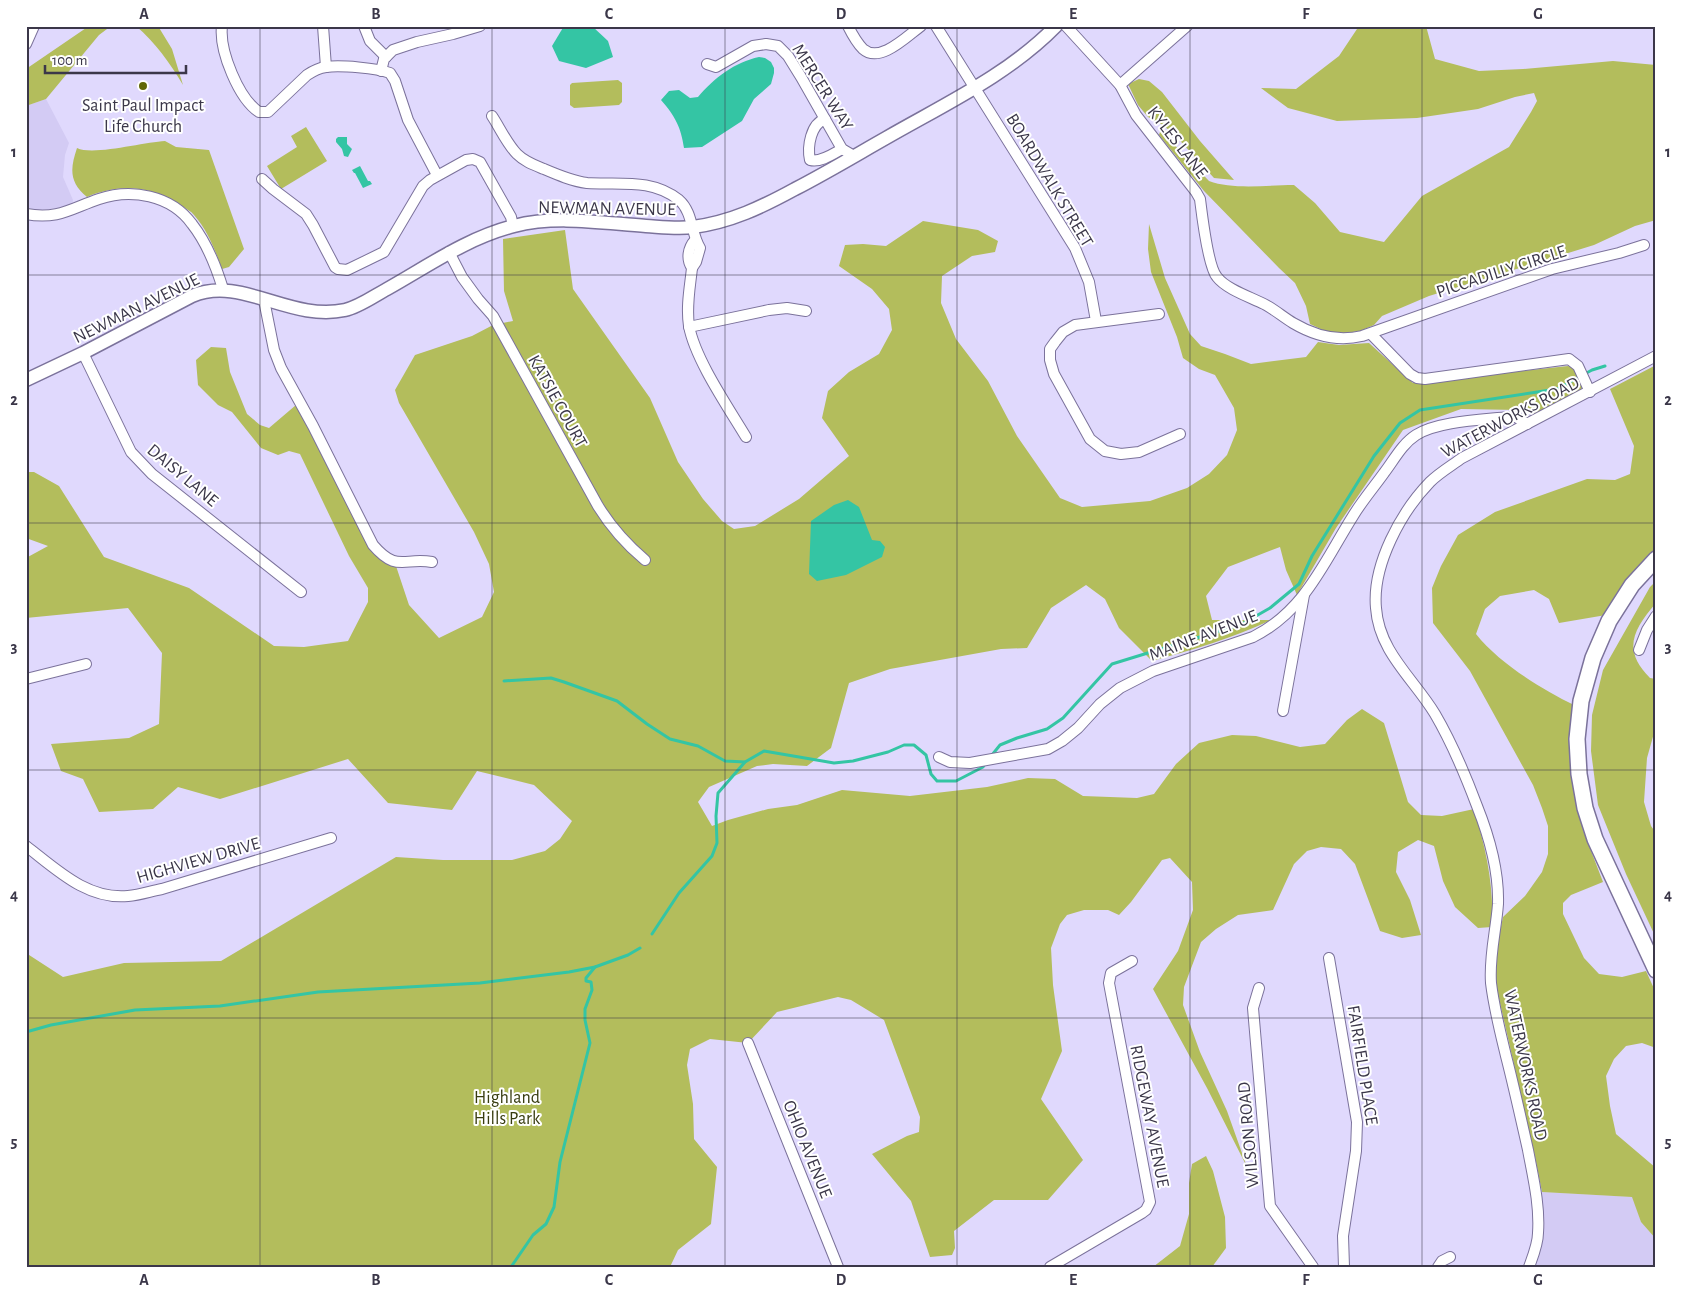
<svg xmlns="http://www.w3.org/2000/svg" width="1682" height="1293" viewBox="0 0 1682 1293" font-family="'Alegreya Sans',sans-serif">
  <rect width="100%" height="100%" fill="#e0d9fd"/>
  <g fill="#d3cbf4">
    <path d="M46 99 69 143 65 155 63 177 73 200 72 205 64 207 41 210 26 209V106Z"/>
    <path d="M1542 1192 1633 1197 1641 1222 1656 1239V1267H1535L1543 1239 1544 1222Z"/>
  </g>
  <g fill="#b3bd5c">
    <path d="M89 26H111L99 35 46 99 26 106V69Z"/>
    <path d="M136 26H158L172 49 183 85C170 63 155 42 136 26Z"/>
    <path d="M1359 26H1426L1435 59 1479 71 1523 69 1613 61 1656 65V220L1635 226 1594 245 1429 296 1382 316 1374 325 1360 331 1338 334 1325 331 1310 324 1306 306 1295 283 1279 268 1204 191 1159 135 1160 132 1163 133 1209 181C1233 190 1268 185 1294 185L1315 203 1340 232 1384 242 1422 196 1509 147 1531 112 1537 101 1534 93 1515 97 1478 109 1417 118 1337 121 1288 108 1261 88 1296 89 1339 56Z"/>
    <path d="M1139 79 1149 81 1162 92 1200 141 1234 180 1214 178 1173 133 1161 124 1148 117 1138 105 1128 84Z"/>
    <path d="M618 80 622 83V102L619 105 574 108 570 105V85L572 83Z"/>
    <path d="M306 127 327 161 281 189 267 166 297 147 291 136Z"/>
    <path d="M165 141 176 147 209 150 244 249 229 267 222 269C215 250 208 231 194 215 191 211 186 209 182 206 153 186 120 183 87 197 69 182 70 169 77 148 93 156 144 142 165 141Z"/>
    <path d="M923 221 978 230 998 241 995 252 972 256 942 276 941 303 956 339 988 381 1017 436 1060 498 1082 507 1150 501 1187 488 1209 474 1227 455 1237 430 1234 408 1215 375 1199 369 1183 358 1177 337 1151 272 1148 249 1149 224 1165 278 1190 334 1201 346 1225 354 1251 364 1306 357 1318 342 1339 345 1369 343 1413 383 1568 366 1574 368 1583 387 1576 395 1533 414 1518 410 1461 409 1403 430 1336 528 1297 595 1286 570 1280 547 1228 567 1206 596 1212 620H1271C1233 638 1192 650 1152 661L1119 628 1105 599 1086 585 1051 608 1027 648 1001 649 890 669 849 683 831 748 807 766 773 764 757 766 709 787 698 802 712 826 728 820 768 809 797 805 842 790 910 796 987 787 1028 778 1055 779 1083 796 1137 798 1154 794 1176 764 1199 743 1232 735 1256 736 1300 747 1325 744 1347 720 1362 709 1384 723 1408 802 1421 815 1442 816 1474 809C1486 849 1494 885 1492 927L1478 928 1455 907 1443 881 1434 846 1418 840 1398 852 1396 872 1410 900 1421 935 1402 938 1380 931 1355 864 1341 849 1321 847 1307 851 1294 864 1273 910 1238 915 1216 929 1201 942 1184 987 1183 1005 1200 1052 1227 1111 1247 1167 1207 1088 1153 989 1178 951 1193 910 1192 882 1170 858 1162 860 1131 902 1119 915 1108 910H1084L1067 915 1060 924 1051 948 1053 985 1062 1051 1041 1099 1083 1160 1048 1200H994L954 1231 955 1248 952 1255 930 1257 911 1201 872 1154 907 1136 919 1132 920 1117 884 1020 851 1000 838 997 777 1012 748 1043 710 1039 690 1049 687 1065 693 1104 694 1139 717 1167 711 1224 678 1250 670 1267H26V953L63 977 124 963 221 961 396 857 443 860H512L545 851 560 839 572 821 534 785 477 771 452 810 388 803 348 759 220 799 178 787 153 809 99 812 83 779 61 771 51 744 129 738 159 724 162 653 128 608 26 618V558L48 546 26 538V472H34L59 486 104 557 189 588 274 646 304 647 348 641 368 602V588L349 556 300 454 289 451 278 455 261 448 232 412 218 405 198 385 196 360 211 347 226 348 230 372 247 414 260 425 269 428 296 405 348 506 375 554 384 562 396 566 409 605 439 638 482 617 494 592 489 564 474 532 399 403 395 390 415 355 472 336 493 325 513 321 504 291 503 239 565 230 573 289 650 398 678 462 703 499 722 521 734 529 755 526 799 499 849 456 822 418 828 391 849 372 879 354 892 330 889 309 872 289 839 266 845 245 863 244 886 246Z"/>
    <path d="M1656 365V551L1635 571 1606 615 1559 623 1549 599 1534 590 1500 596 1485 609 1476 634C1499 663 1541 689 1574 705L1570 755 1575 791 1583 830 1603 882 1571 895 1563 903V914L1584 958 1599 974 1622 977 1646 971 1656 993V1048L1642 1043 1626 1046 1614 1059 1606 1076 1610 1106 1616 1134 1656 1168V1239L1641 1222 1632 1197 1542 1192 1535 1157 1495 981 1497 946 1503 917 1525 896 1542 872 1548 854V826L1542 808 1533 785 1470 671 1433 623 1432 588 1441 566 1458 535 1495 512 1587 479 1615 480 1630 474 1634 446 1610 389Z"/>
    <path d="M1656 581V603C1633 630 1622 650 1650 678L1656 679V726L1647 758 1644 802 1651 826 1656 833V938L1626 874 1598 805 1591 751 1592 715 1603 670 1650 587Z"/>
    <path d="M1206 1156 1213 1171 1225 1217 1226 1248 1212 1267H1153L1180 1246 1189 1214V1183L1192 1164Z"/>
  </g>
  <g fill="#34c5a4">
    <path d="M564 26H592L608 41 613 57 586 68 559 61 552 46Z"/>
    <path d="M759 57 765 58 771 62 774 68V73L771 84 754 99 742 121 702 147 684 148C681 127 675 116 661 100L669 91 679 90 690 98 698 97C714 78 735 62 759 57Z"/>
    <path d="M338 137H347V144L352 149 348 157 344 156 342 149 336 142V139Z"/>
    <path d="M360 166 368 181H370L372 184 363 188 355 173H354L352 170Z"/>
    <path d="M848 500 859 507 872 540 880 541 885 547 882 557 846 575 817 581 809 574 811 521 834 505Z"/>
  </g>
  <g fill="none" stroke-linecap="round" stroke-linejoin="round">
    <g stroke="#34c5a4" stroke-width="3">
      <path d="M504 681 551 678 564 682 617 701 647 724 670 739 698 746 725 761 745 762"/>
      <path d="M992 755 1000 745 1017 738 1047 729 1063 718 1112 664 1242 624 1270 608 1299 584 1312 556 1374 456 1400 423 1420 410 1557 389 1592 370 1605 366"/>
      <path d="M652 934 679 893 712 856 717 843 716 816 718 793 745 762 764 751 834 763 853 761 888 752 904 745H914L926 755 931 774 937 781H956L983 767 985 764"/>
      <path d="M26 1032 51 1025 135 1010 220 1006 318 992 480 983 569 972 595 967 628 955 640 948"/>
      <path d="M511 1267 533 1235 546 1224 554 1207 560 1162 590 1043 585 1020V1009L592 990 591 982 586 981V978L595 967"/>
    </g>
    <defs>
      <g id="minor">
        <path d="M222 26C219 51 239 99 259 112H268L307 75C313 71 319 68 326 67 340 65 377 68 390 73L395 81 408 120 437 175"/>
        <path d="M323 26 326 67"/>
        <path d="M364 26 370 41 386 57"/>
        <path d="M848 26C852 34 857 43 863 49 880 64 907 36 921 26"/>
        <path d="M936 26 1075 248 1089 282 1096 321"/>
        <path d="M1066 26 1120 85 1136 115 1196 192 1200 199C1202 215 1208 267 1217 277 1226 289 1250 297 1264 304 1274 309 1283 317 1293 323 1315 336 1337 342 1362 336L1552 269 1619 253 1644 245"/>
        <path d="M26 44 34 26"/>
        <path d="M707 64 716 67 753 46 766 44 778 46 788 56 801 77 842 149 854 156"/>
        <path d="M381 71 384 59 393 50 417 42 453 34 480 26"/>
        <path d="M1120 85 1187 26"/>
        <path d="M492 116C500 128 507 144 517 154 525 162 534 165 544 169 558 175 572 181 587 183 619 185 652 178 679 200 693 212 691 234 700 248L696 262 692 268"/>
        <path d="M825 119C811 124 807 146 810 160 820 163 833 154 842 149"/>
        <path d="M262 179 273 189 306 214 313 225 335 267 338 269 347 270 384 252 423 186 430 180 466 160 473 159 480 162 511 217 513 226"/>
        <path d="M26 214C58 220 72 208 99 199 131 188 171 195 192 224 207 243 216 266 223 289"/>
        <path d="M695 240C688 248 686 259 692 268 690 287 686 306 689 326 695 359 728 407 746 437"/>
        <path d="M449 252 462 277 478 299 493 316 598 506C611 527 626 544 645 560"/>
        <path d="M264 300 274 350 281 368 313 426 373 545C397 573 404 557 432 562"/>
        <path d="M1159 314 1075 325 1063 332 1055 342 1050 349V360L1054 374 1090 439 1105 451 1121 454 1139 452 1180 434"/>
        <path d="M689 327 769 310 787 308 806 311"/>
        <path d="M1371 334 1410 374 1417 378 1425 379 1569 359 1578 366 1590 392"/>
        <path d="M83 353 131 452 152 474 301 592"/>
        <path d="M1639 650 1647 630 1656 616"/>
        <path d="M26 679 86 664"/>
        <path d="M1283 711 1304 595"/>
        <path d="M939 757 950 762 970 763 1048 749 1062 741 1078 728 1100 704 1120 688 1153 671 1253 637C1305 611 1324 562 1353 516 1362 501 1374 487 1384 473 1394 460 1402 444 1416 435 1438 421 1482 420 1509 417H1516L1527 424"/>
        <path d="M26 846C56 869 87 900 128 896 140 895 151 891 162 889L331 838"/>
        <path d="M1329 958 1357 1122 1356 1151 1343 1236 1344 1267"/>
        <path d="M1259 988 1253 1008 1254 1020 1270 1206 1313 1267"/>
        <path d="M748 1043 838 1267"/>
        <path d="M1050 1267 1142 1213 1146 1210 1150 1202 1109 983 1111 973 1132 961"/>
        <path d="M1438 1267 1442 1261 1450 1257"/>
        <path d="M1529 1267C1533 1256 1538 1244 1538 1233 1540 1205 1533 1177 1528 1150 1521 1119 1514 1087 1506 1056 1500 1031 1494 1008 1491 983 1489 956 1496 931 1498 904 1499 871 1489 836 1477 806 1465 774 1452 743 1435 714 1414 679 1379 652 1376 608 1372 565 1401 512 1430 482 1439 473 1451 466 1462 458L1656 356"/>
      </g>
      <path id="tertiary" d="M26 380 83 353 192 296C241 275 290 322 345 310 359 307 374 296 387 289 428 266 467 238 514 226 556 215 603 223 646 226 662 227 678 229 693 227 731 222 762 207 795 189 826 173 856 155 886 138 945 104 1008 75 1056 26"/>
      <path id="secondary" d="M1656 559 1632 585 1609 621 1593 658 1581 701 1577 739 1579 774 1585 808 1595 839 1656 970"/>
    </defs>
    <use href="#minor" stroke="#7b729b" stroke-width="12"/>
    <use href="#tertiary" stroke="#7b729b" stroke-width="15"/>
    <use href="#secondary" stroke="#7b729b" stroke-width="18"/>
    <use href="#minor" stroke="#fff" stroke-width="10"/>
    <use href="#tertiary" stroke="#fff" stroke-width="12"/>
    <use href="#secondary" stroke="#fff" stroke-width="15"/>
  </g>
  <path fill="none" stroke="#3b3749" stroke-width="1" stroke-opacity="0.55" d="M260 26V1267M492 26V1267M725 26V1267M957 26V1267M1190 26V1267M1422 26V1267M26 275H1656M26 523H1656M26 770H1656M26 1018H1656"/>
  <circle fill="#616706" stroke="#fff" stroke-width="2" cx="143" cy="86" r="5"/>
  <g text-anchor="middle" stroke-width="4" stroke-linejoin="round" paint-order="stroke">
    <g font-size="18" fill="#3b3749" stroke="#fff">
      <text transform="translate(823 87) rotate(58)" y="6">MERCER WAY</text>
      <text transform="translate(1178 142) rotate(52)" y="6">KYLES LANE</text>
      <text transform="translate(1050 180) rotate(59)" y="6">BOARDWALK STREET</text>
      <text transform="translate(607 208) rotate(1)" y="6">NEWMAN AVENUE</text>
      <text transform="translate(1501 271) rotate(-18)" y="6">PICCADILLY CIRCLE</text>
      <text transform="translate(136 308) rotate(-26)" y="6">NEWMAN AVENUE</text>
      <text transform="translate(558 401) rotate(61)" y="6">KATSIE COURT</text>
      <text transform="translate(1510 417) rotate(-28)" y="6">WATERWORKS ROAD</text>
      <text transform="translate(183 475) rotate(40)" y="6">DAISY LANE</text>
      <text transform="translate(1203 635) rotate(-21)" y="6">MAINE AVENUE</text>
      <text transform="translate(198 860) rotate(-16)" y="6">HIGHVIEW DRIVE</text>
      <text transform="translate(1363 1065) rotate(81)" y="6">FAIRFIELD PLACE</text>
      <text transform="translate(1526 1065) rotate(78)" y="6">WATERWORKS ROAD</text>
      <text transform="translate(1150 1116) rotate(79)" y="6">RIDGEWAY AVENUE</text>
      <text transform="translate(1248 1135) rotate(-95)" y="6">WILSON ROAD</text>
      <text transform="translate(808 1149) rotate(68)" y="6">OHIO AVENUE</text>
    </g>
    <g font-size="18" fill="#3b3749" stroke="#fff">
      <text x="143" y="111">Saint Paul Impact<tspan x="143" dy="21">Life Church</tspan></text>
    </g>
    <g font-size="18" fill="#383c10" stroke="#fff">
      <text x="507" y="1103">Highland<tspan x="507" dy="21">Hills Park</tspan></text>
    </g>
  </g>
  <rect width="1682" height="1293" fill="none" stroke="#ffffff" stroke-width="55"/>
  <path d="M45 65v8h141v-8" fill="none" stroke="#3b3749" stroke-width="2.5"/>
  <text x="52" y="65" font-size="15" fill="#3b3749" stroke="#ffffff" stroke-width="4" paint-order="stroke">100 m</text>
  <rect x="28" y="28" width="1626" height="1238" fill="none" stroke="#3b3749" stroke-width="2"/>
  <g font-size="16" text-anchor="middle" font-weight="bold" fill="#3b3749">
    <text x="144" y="19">A</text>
    <text x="376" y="19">B</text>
    <text x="609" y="19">C</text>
    <text x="841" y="19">D</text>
    <text x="1073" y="19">E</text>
    <text x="1306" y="19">F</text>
    <text x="1538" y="19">G</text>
    <text x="14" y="157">1</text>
    <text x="1668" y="157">1</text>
    <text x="14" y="405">2</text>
    <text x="1668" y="405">2</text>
    <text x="14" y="652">3</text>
    <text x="1668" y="652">3</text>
    <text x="14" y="900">4</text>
    <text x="1668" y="900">4</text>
    <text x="14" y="1147">5</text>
    <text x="1668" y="1147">5</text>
    <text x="144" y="1285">A</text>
    <text x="376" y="1285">B</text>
    <text x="609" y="1285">C</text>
    <text x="841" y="1285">D</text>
    <text x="1073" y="1285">E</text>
    <text x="1306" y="1285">F</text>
    <text x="1538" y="1285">G</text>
  </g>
</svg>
